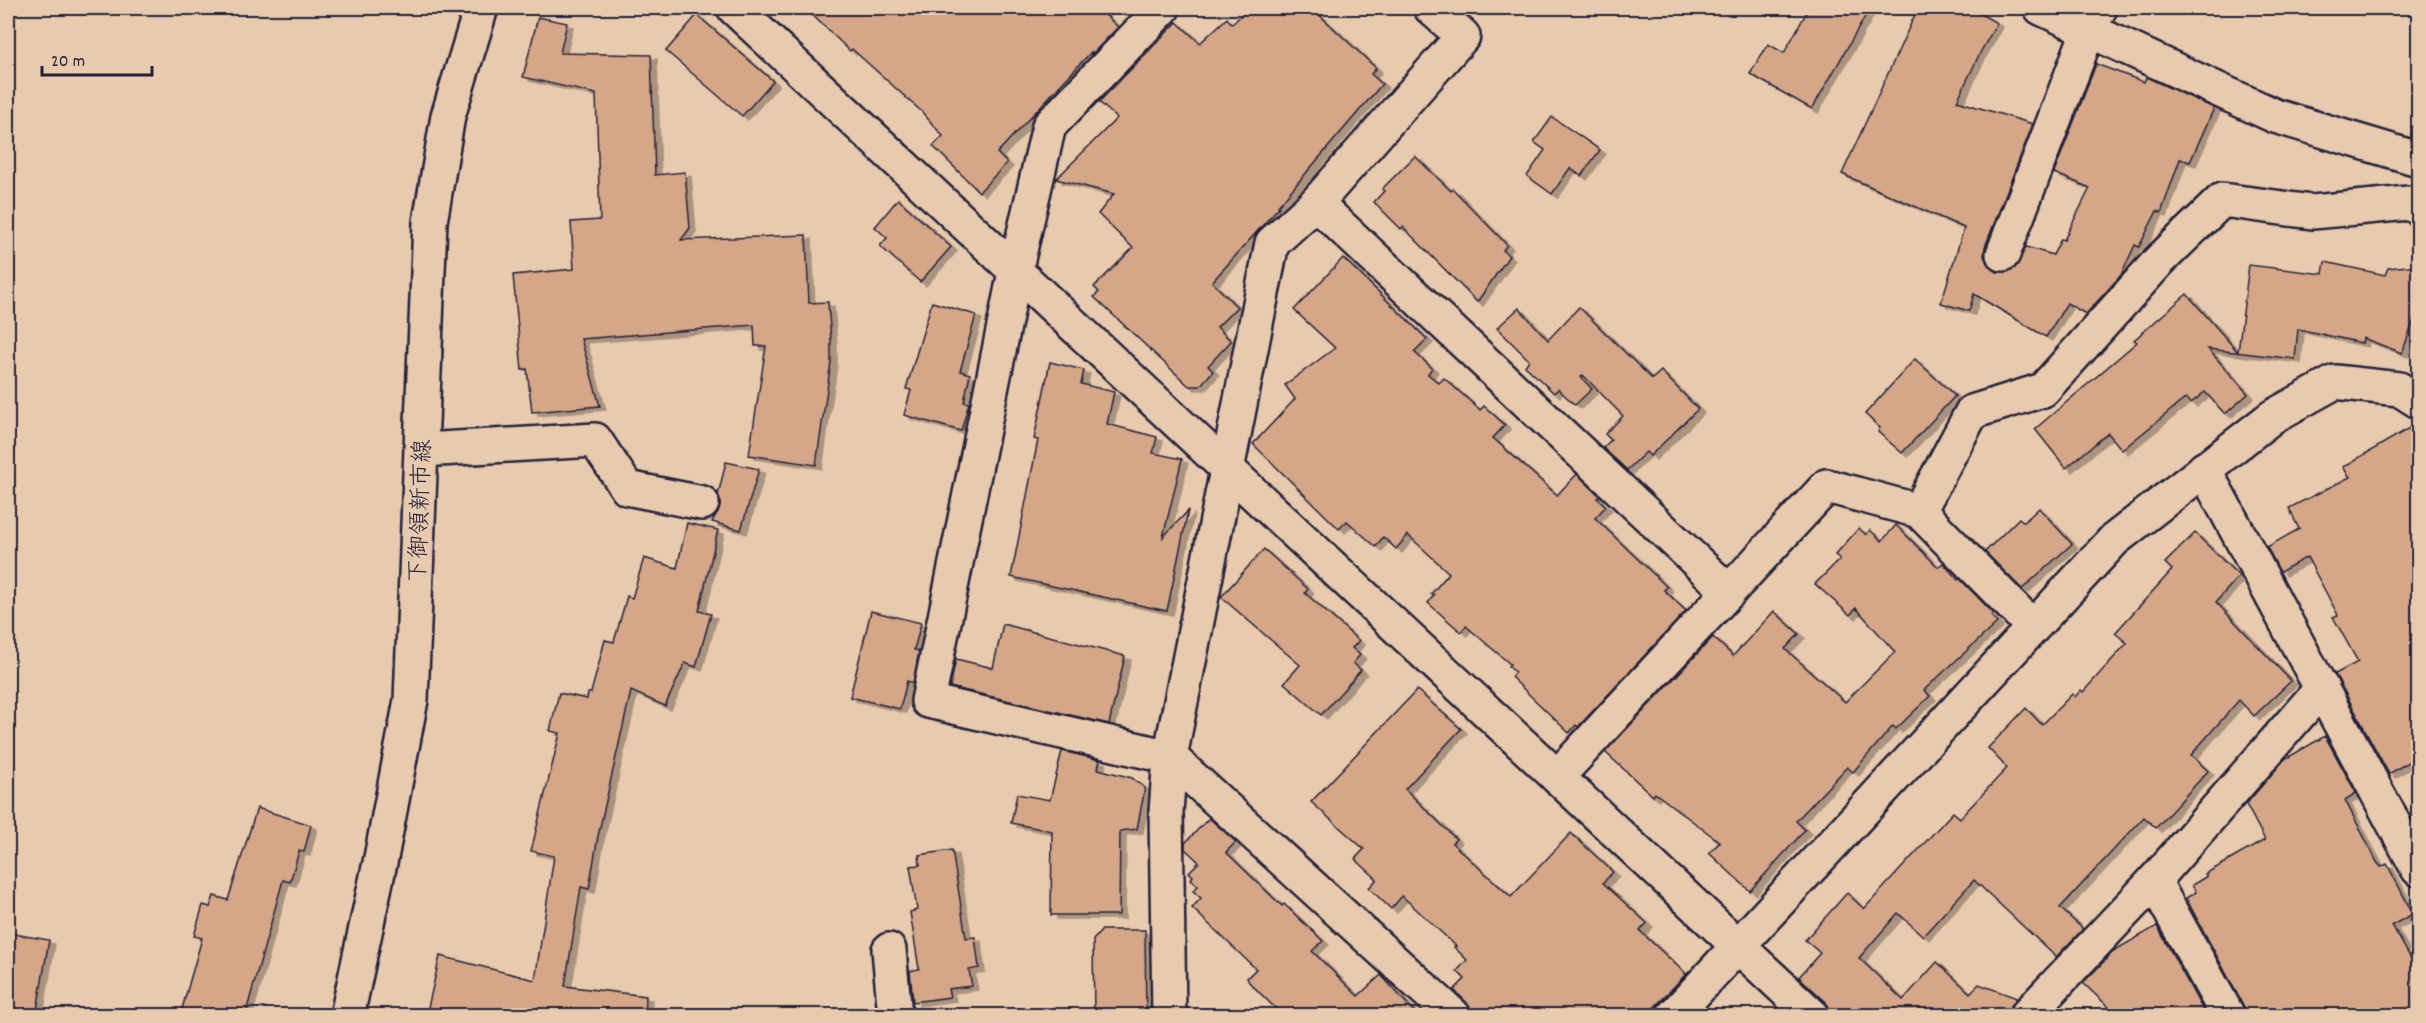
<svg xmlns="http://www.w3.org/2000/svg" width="2426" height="1023" viewBox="0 0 2426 1023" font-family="Dekko,'Klee One',sans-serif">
  <defs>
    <filter id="shadow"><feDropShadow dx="6" dy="4" stdDeviation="0" flood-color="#0004"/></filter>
  </defs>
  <rect width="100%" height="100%" fill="#e8caae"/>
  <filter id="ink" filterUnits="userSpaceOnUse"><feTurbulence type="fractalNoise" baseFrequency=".0167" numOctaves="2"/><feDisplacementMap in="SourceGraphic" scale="12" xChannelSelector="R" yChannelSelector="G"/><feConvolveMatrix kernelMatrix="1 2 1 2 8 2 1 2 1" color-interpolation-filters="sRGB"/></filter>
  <g filter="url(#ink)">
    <g fill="#d6a688" stroke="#22223b" stroke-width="1.5" filter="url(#shadow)">
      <path d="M805 8H1098L1118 27 1091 55 1092 51 997 153 1007 163 979 192 933 146 943 136 921 111 852 49 850 51Z"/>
      <path d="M1249 8H1312L1376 68 1371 74 1382 84 1278 206 1279 207 1212 282 1237 307 1217 327 1231 341 1208 366 1213 371 1200 386H1189L1094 297 1099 292 1094 287 1133 248 1098 214 1114 194 1056 179 1117 118 1099 102 1177 22 1200 43 1227 18 1232 24Z"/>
      <path d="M1809 8H1870L1812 109 1750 74 1768 44 1784 53Z"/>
      <path d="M1918 8H1970L1997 23 1980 53 1957 101 2033 124 1985 247 1984 256 1988 265 1997 272H2007L2015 268 2026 247 2053 255 2061 239 2064 240 2090 188 2054 173 2096 64 2144 82 2146 77 2214 108 2190 162 2180 159 2161 213 2157 211 2139 247 2135 245 2121 275 2086 314 2067 303 2046 337 1974 294 1969 311 1941 303 1964 228 1842 174Z"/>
      <path d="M697 15 773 81 742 116 666 51Z"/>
      <path d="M538 17 567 23 560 53 651 55 655 175 685 172 690 228 681 240 806 235 809 303 828 302 831 341V362L816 465 749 455 766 346H755L754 325 581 339 600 406 532 412 527 369 522 370 513 275 574 269 571 222 600 220 596 94 523 77Z"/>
      <path d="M1552 117 1600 150 1581 176 1570 168 1552 194 1527 176 1545 150 1534 142Z"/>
      <path d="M1415 156 1451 191 1453 189 1507 245 1503 250 1509 256 1477 302 1403 227 1401 229 1374 202 1384 191 1382 189Z"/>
      <path d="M898 199 951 247 920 282 880 246 887 238 875 227Z"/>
      <path d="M1343 258 1427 339 1414 352 1432 368 1428 374 1439 383 1444 378 1480 410 1484 406 1505 425 1493 438 1557 495 1577 474 1600 496 1597 498 1606 506 1595 518 1667 587 1664 590 1686 611 1578 727 1576 725 1569 733 1511 677 1515 672 1508 666 1510 664 1466 626 1461 632 1428 603 1434 595 1431 594 1449 573 1408 535 1396 549 1383 537 1376 547 1347 521 1339 529 1253 444 1295 399 1285 385 1335 348 1294 310Z"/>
      <path d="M2325 262 2385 275 2388 268 2418 265V309L2402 353 2363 338 2362 343 2298 329 2295 359 2208 349 2248 394 2225 414 2205 392 2191 403 2186 398 2122 450 2108 433 2066 468 2035 429 2137 342 2134 340 2187 294 2238 352 2249 265 2323 274Z"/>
      <path d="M932 302 976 315 960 371 970 374 964 402 969 403 961 431 904 415 911 390 906 389Z"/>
      <path d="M1579 307 1652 379 1661 371 1698 409 1650 456 1646 452 1627 470 1603 448 1611 440 1605 434 1623 416 1583 375 1581 377 1592 389 1575 405 1558 389 1554 393 1525 366 1529 360 1497 328 1519 308 1548 340Z"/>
      <path d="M1915 359 1955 396 1902 453 1878 432 1880 428 1865 414Z"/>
      <path d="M1050 362 1084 370 1081 384 1114 392 1107 424 1157 437 1153 453 1182 459 1163 537 1188 511 1167 611 1011 577 1038 440 1034 439Z"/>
      <path d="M2418 423V756L2389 774 2335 674 2358 662 2333 617 2338 615 2307 557 2280 572 2267 547 2299 529 2289 508 2350 477 2343 467Z"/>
      <path d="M726 462 759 469 741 530 712 522 720 507 718 495Z"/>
      <path d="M2039 508 2072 544 2022 589 1985 552 2019 518 2024 522Z"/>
      <path d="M687 523 718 530 699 611 711 614 696 667 685 663 665 706 631 691 598 836 589 889 581 887 565 986 646 996 645 1016H426L440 956 535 980 554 856 531 851 560 733 550 731 559 693 587 699 588 693H591L605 640 614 642 627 596 632 598 644 558 677 568Z"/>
      <path d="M1896 525 1938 567 1943 563 1958 580 1959 578 1994 614 1991 616 1997 623 1924 690 1930 696 1896 729 1893 726 1853 772 1847 767 1796 821 1805 830 1750 891 1709 853 1720 842 1655 793 1653 796 1605 752 1713 637 1733 656 1774 611 1799 634 1785 649 1845 702 1895 652 1856 608 1850 615 1815 584 1840 559 1835 555 1859 528 1866 535 1870 530 1882 541Z"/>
      <path d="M2195 533 2239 576 2216 602 2291 681 2254 716 2239 700 2191 755 2208 771 2156 828 2144 817 2060 908 2083 929 2056 957 1974 880 1923 936 1898 913 1859 958 1903 1000 1937 962 1970 993 1979 984 2017 998 2008 1011V1016H1831L1826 1002 1799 977 1820 953 1805 940 1847 893 1864 909 1953 812 1960 818 2007 768 1988 748 2026 708 2042 725 2072 694 2075 697 2081 690 2083 692 2127 643 2115 633 2172 570 2165 563Z"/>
      <path d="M1264 549 1308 589 1305 593 1359 641 1352 648 1360 655 1353 663 1361 670 1321 715 1284 683 1300 665 1221 597Z"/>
      <path d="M871 611 921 623 914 650 919 651 913 683 907 681 900 709 850 697Z"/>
      <path d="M1003 624 1125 656 1109 724 950 687 956 659 993 668Z"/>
      <path d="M1417 690 1461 729 1405 789 1456 839 1452 843 1511 897 1571 833 1613 872 1603 883 1647 923 1640 931 1686 974 1646 1016H1472L1467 1003 1454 990 1465 979 1457 971 1467 960 1454 947 1456 946 1402 896 1391 909 1369 888 1377 879 1355 859 1364 849 1311 802Z"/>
      <path d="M2325 736 2356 793 2345 800 2377 862 2381 867 2387 864 2413 914 2392 925 2418 971V1016H2247L2244 1007 2186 898 2196 892 2192 885 2207 876 2205 874 2265 840 2246 804 2285 759Z"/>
      <path d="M1062 751 1100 760 1098 769 1132 778 1145 788 1137 829 1120 831 1119 915H1051L1052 831 1011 823 1017 794 1050 800Z"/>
      <path d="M257 808 311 825 304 852 299 851 290 882 283 880 245 1016H180L202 938 194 936 203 905 210 907 214 896 228 900Z"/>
      <path d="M1209 818 1236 842 1226 852 1282 906 1284 904 1323 941 1312 951 1358 996 1381 975 1418 1016H1283L1249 982 1247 978 1256 969 1192 908 1201 898 1193 891 1198 886 1191 879 1193 876 1189 872 1199 862 1185 849V843Z"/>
      <path d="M952 850 966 938 975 937 979 968 969 970 972 986 948 989 950 997 913 1002 910 971 919 969 910 912 917 910 910 866 920 865 919 855Z"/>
      <path d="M2157 926 2206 1016H2118L2083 983 2115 950Z"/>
      <path d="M1102 930H1145L1146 1016H1094L1093 940Z"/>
      <path d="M8 933 49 940 36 1016H8Z"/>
    </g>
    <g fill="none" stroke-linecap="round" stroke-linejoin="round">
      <defs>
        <g id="minor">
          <path d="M734 8 1813 1016"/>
          <path d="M1163 8 1049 126 1015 272 928 701 1170 757 1454 1016"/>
          <path d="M2041 8 2275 116 2418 159"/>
          <path d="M1316 203 1729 592"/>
          <path d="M2003 254 2089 29 2100 8"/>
          <path d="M422 450 595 440 627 488 702 503"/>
          <path d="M2204 469 2418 869"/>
          <path d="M1919 511 1972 412 2043 390 2160 260 2222 200 2312 212 2409 203 2418 208"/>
          <path d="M1557 777 1827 486 1919 511 2033 627"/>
          <path d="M2154 881 2228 1016"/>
          <path d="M889 950 895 1016"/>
          <path d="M1169 1016 1166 812 1170 757 1272 243 1316 203 1463 36 1431 8"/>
          <path d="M1673 1016 2114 540 2272 417 2335 382 2399 389 2418 401"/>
          <path d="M2026 1016 2154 881 2322 688"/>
        </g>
        <path id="major" d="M347 1016 381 858 411 700 430 222 448 116 481 8"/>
      </defs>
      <use href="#minor" stroke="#22223b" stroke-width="38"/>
      <use href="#major" stroke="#22223b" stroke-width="38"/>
      <use href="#minor" stroke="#e8caae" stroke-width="33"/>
      <use href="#major" stroke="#e8caae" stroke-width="33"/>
    </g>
  </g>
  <g text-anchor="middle" stroke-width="6" stroke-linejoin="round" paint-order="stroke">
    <g font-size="24" fill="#22223b" stroke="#e8caae">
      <text transform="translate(419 511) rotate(-88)" y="8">下御領新市線</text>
    </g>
  </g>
  <rect width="2426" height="1023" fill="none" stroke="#e8caae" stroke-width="30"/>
  <rect x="15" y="15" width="2396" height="993" fill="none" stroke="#22223b" stroke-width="2" filter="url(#ink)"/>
  <path d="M42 66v9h110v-9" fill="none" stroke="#22223b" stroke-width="3"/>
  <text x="51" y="66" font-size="18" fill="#22223b" stroke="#e8caae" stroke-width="4.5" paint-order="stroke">20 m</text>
</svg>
